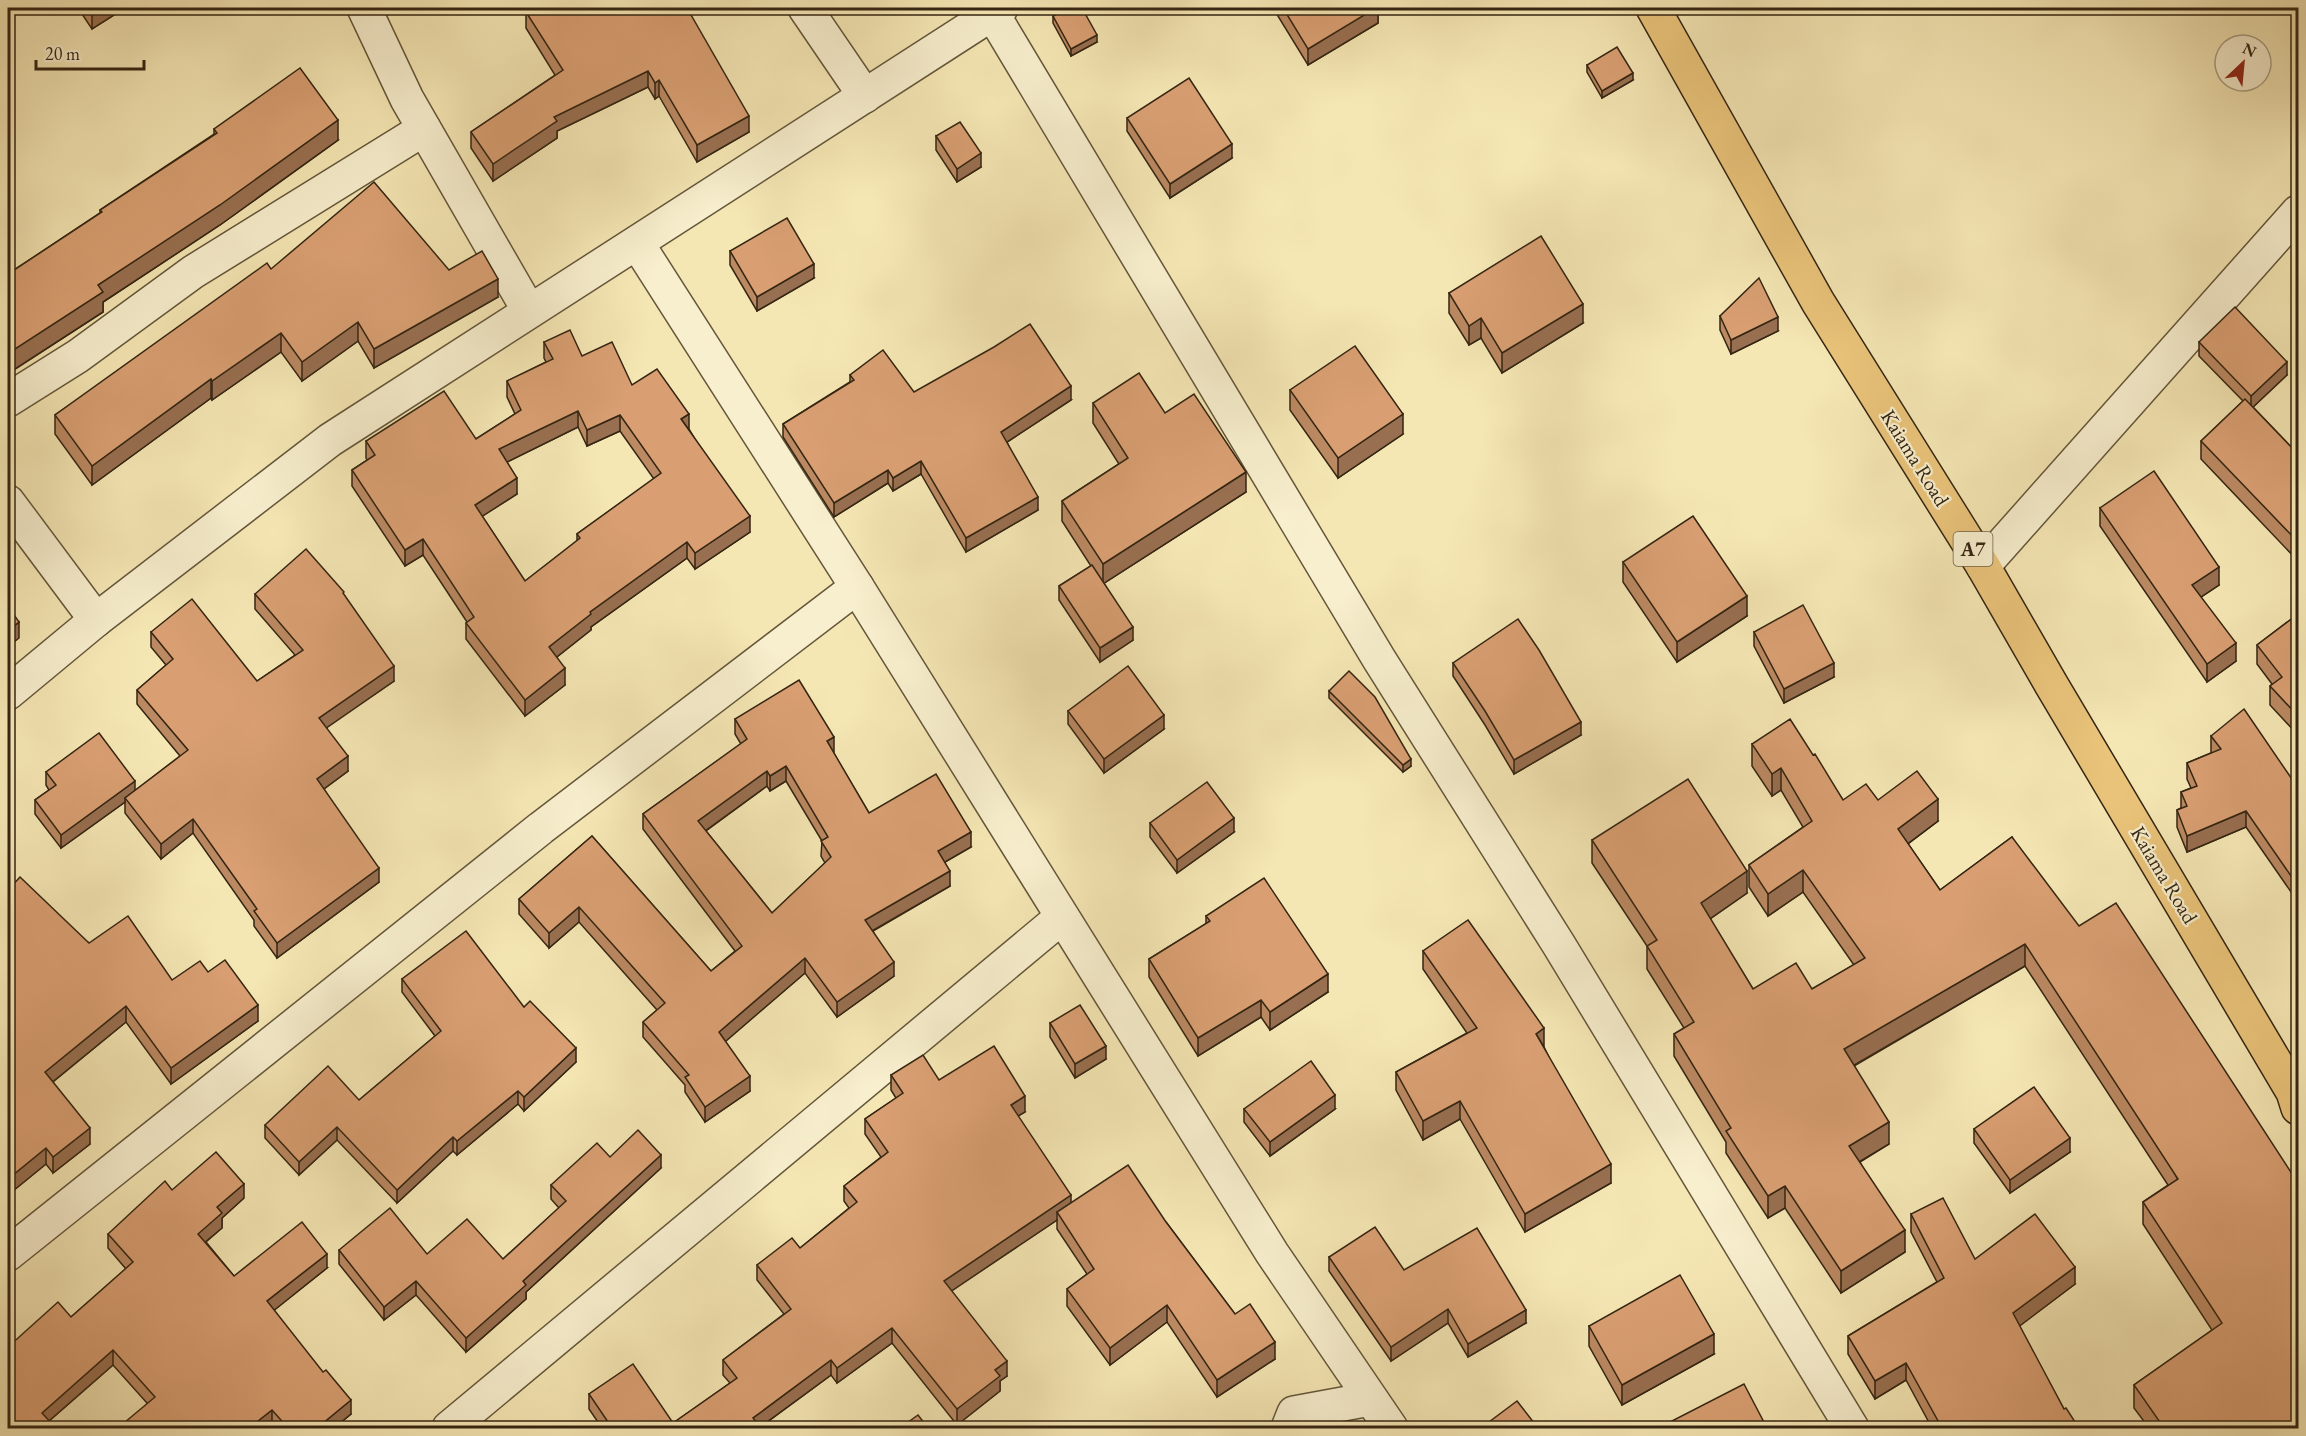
<svg xmlns="http://www.w3.org/2000/svg" width="2306" height="1436" viewBox="0 0 2306 1436" font-family="'EB Garamond',serif">
  <rect width="100%" height="100%" fill="#f5e7b4"/>
  <filter id="stains"><feTurbulence type="fractalNoise" baseFrequency=".00333" numOctaves="4"/><feColorMatrix values="0 0 0 0 .2 0 0 0 0 .09 0 0 0 0 .02 0 0 0 .5 -.17"/></filter>
  <radialGradient id="worn" r=".72"><stop offset=".6" stop-color="#630" stop-opacity="0"/><stop offset="1" stop-color="#630" stop-opacity=".3"/></radialGradient>
  <g fill="none" stroke-linecap="round" stroke-linejoin="round">
    <defs>
      <g id="minor">
        <path d="M364 8 407 99 529 311"/>
        <path d="M805 8 865 96"/>
        <path d="M992 13 1379 659 1559 945 1852 1428"/>
        <path d="M637 243 857 587 1272 1253 1391 1428"/>
        <path d="M8 400 78 356 193 272 424 129"/>
        <path d="M8 502 96 620"/>
        <path d="M1983 566 2298 212"/>
        <path d="M8 693 96 620 330 440 1001 8"/>
        <path d="M8 1254 541 828 857 587"/>
        <path d="M449 1428 1062 917"/>
        <path d="M1288 1428 1294 1413 1370 1399"/>
      </g>
      <path id="trunk" d="M1653 8 1818 302 1983 566 2051 684 2293 1092 2298 1108"/>
    </defs>
    <use href="#minor" stroke="#64563a" stroke-width="36"/>
    <use href="#trunk" stroke="#342512" stroke-width="36"/>
    <use href="#minor" stroke="#f8efce" stroke-width="33"/>
    <use href="#trunk" stroke="#eac47a" stroke-width="33"/>
  </g>
  <g fill="#bb8962" stroke="#342512" stroke-width="1.5" fill-rule="evenodd">
    <path d="M78 8H125L92 29Z"/>
    <path d="M190 8H203L194 14Z"/>
    <path d="M687 8 749 132 697 162 659 96 655 99 648 87 557 131V138L493 181 471 148V132L555 75 526 28V12Z"/>
    <path d="M1273 8H1390L1378 14V23L1308 65Z"/>
    <path d="M1053 16 1097 42 1071 56 1053 23Z"/>
    <path d="M1587 65 1633 80 1602 98 1587 72Z"/>
    <path d="M1127 118 1232 158 1170 198 1127 131Z"/>
    <path d="M214 129 338 140 220 225 103 302V312L12 371 8 365V274L100 213V210L214 134Z"/>
    <path d="M936 136 981 167 957 182 936 150Z"/>
    <path d="M730 251 814 278 757 311 730 265Z"/>
    <path d="M271 269 449 270 498 297 374 368 358 341 302 381 281 352 212 400 211 398 92 485 55 434V415Z"/>
    <path d="M1449 293 1583 323 1502 373 1481 338 1469 345 1449 313Z"/>
    <path d="M1720 316 1778 331 1731 354 1720 330Z"/>
    <path d="M544 342 582 356 632 385 689 429 750 532 695 569 687 558 591 627V630L557 657 565 685 525 716 466 639V623L467 622 423 555 405 566 352 486V470L367 460 366 458V441L476 439 515 414 507 397V381L546 362 544 358ZM578 427 587 446 620 431 654 479 577 534V541L525 581 482 516 517 494 507 462Z"/>
    <path d="M2199 342 2287 375 2253 407 2298 454V561L2201 459V441L2243 401 2199 356Z"/>
    <path d="M850 375 914 392 1071 400 1007 442 1038 510 966 552 921 474 893 491 888 483 834 517 783 437V424L850 382Z"/>
    <path d="M1290 390 1403 434 1338 478 1290 410Z"/>
    <path d="M1093 403 1165 413 1246 492 1104 583 1133 640 1100 662 1059 600V586L1091 566 1062 521V501L1119 464 1093 423Z"/>
    <path d="M2100 508 2219 585 2201 597 2236 661 2207 682 2100 526Z"/>
    <path d="M1623 562 1747 616 1677 662 1623 582Z"/>
    <path d="M255 594 344 595 394 681 326 727 348 771 324 789 379 882 277 958 254 926V920L193 833 161 859 125 813V802L61 848 35 814V800L49 790 46 785V772L135 791 180 756 137 704V690L166 665 151 647V632L257 681 295 655 255 609Z"/>
    <path d="M2298 614V735L2270 705V686L2272 684 2257 664V645Z"/>
    <path d="M1754 632 1834 677 1784 703 1754 646Z"/>
    <path d="M1453 663 1581 735 1514 774 1485 725 1453 676Z"/>
    <path d="M1329 691 1411 766 1403 772 1329 698Z"/>
    <path d="M1068 711 1164 729 1104 773 1068 724Z"/>
    <path d="M735 719 834 752H833L869 813 971 847 945 862 950 886 873 931 894 976 837 1017 805 973 725 1041 750 1091 705 1122 685 1092V1085L643 1037V1022L657 1010 579 922 549 948 519 914V899L592 836 711 971 735 951 643 829V814L741 744 735 734ZM786 781 822 841 821 856 825 863 772 913 706 831 767 786 770 791Z"/>
    <path d="M2211 736 2298 788V902L2246 827 2187 852 2177 827V810L2181 808V792L2191 788 2187 779V763L2211 753Z"/>
    <path d="M1752 744 1813 755 1843 800H1878L1938 821 1908 844 1940 890 2012 837 2298 1428H2149L2134 1408V1385L2212 1330 2143 1224V1202L2168 1185 2025 966 1854 1066 1889 1144 1860 1162 1905 1252 1841 1293 1785 1208 1768 1218 1726 1153V1142L1674 1056V1034L1684 1028 1647 969V946L1592 863V840L1747 893 1710 919 1753 989H1812L1854 965 1803 892 1768 916 1749 887V865L1803 827 1781 790 1772 796 1752 766Z"/>
    <path d="M1150 823 1234 832 1177 873 1150 837Z"/>
    <path d="M8 890 89 943 172 980 208 972 258 1021 171 1084 126 1022 53 1082 90 1144 53 1173 46 1164 8 1195Z"/>
    <path d="M1206 916 1328 992 1270 1030 1261 1017 1198 1056 1149 977V959L1206 924Z"/>
    <path d="M1423 951 1544 1047 1611 1183 1525 1232 1460 1119 1423 1140 1396 1090V1072L1467 1033 1423 969Z"/>
    <path d="M402 979 524 1007 576 1062 524 1111 518 1104 457 1155 453 1151 397 1203 337 1140 299 1175 265 1138V1125L359 1100 435 1036 402 992Z"/>
    <path d="M1050 1023 1106 1059 1075 1078 1050 1037Z"/>
    <path d="M891 1075 939 1080 1025 1112 1018 1116 1071 1203 1166 1222 1235 1314 1275 1359 1217 1397 1167 1322 1110 1365 1067 1306V1289L1087 1274 1057 1229V1220L951 1291 1007 1376 1000 1381V1391L957 1425 892 1343 837 1383 831 1375 759 1428H602L589 1409V1394L673 1423 730 1383 723 1375V1360L784 1314 757 1280V1265L800 1248 849 1208 844 1201V1186L881 1157 865 1134V1119L896 1098 891 1090Z"/>
    <path d="M1244 1109H1335L1270 1156 1244 1122Z"/>
    <path d="M1974 1129 2070 1152 2010 1193 1974 1143Z"/>
    <path d="M610 1157 661 1168 526 1292V1299L466 1352 416 1295 384 1320 339 1264V1250L503 1259 559 1208 551 1199V1185Z"/>
    <path d="M244 1198 222 1218V1228L206 1242 234 1276 327 1268 274 1310 351 1414 334 1428H275L272 1425 147 1403 113 1365 49 1421 8 1428 71 1317 126 1269 108 1248V1234Z"/>
    <path d="M1911 1214 1975 1259 2075 1284 2019 1326 2064 1409 2079 1428H1932L1906 1380 1875 1399 1848 1354V1336L1937 1282 1911 1232Z"/>
    <path d="M1329 1257 1404 1270 1526 1323 1468 1357 1448 1323 1391 1361 1329 1271Z"/>
    <path d="M1589 1326 1714 1354 1622 1405 1589 1346Z"/>
  </g>
  <g fill="#986f50" stroke="#342512" stroke-width="1.5">
    <path d="M95 8H125L92 29V9Z"/>
    <path d="M194 8H203L194 14Z"/>
    <path d="M1210 8H1222L1210 14Z"/>
    <path d="M1374 8H1390L1378 14V23L1308 65V49Z"/>
    <path d="M1097 35V42L1071 56V49Z"/>
    <path d="M648 71V87L557 131V138L493 181V164L554 117Z"/>
    <path d="M1633 73V80L1602 98V91Z"/>
    <path d="M659 80V96L655 99V83Z"/>
    <path d="M749 116V132L697 162V145Z"/>
    <path d="M338 120V140L220 225 103 302V312L12 371V351L98 285Z"/>
    <path d="M1232 144V158L1170 198V184Z"/>
    <path d="M981 153V167L957 182V169Z"/>
    <path d="M814 264V278L757 311V297Z"/>
    <path d="M498 279V297L374 368V349Z"/>
    <path d="M1583 304V323L1502 373V353Z"/>
    <path d="M1778 317V331L1731 354V340Z"/>
    <path d="M1481 318V338L1469 345V326Z"/>
    <path d="M358 322V341L302 381V362Z"/>
    <path d="M281 333V352L212 400V381Z"/>
    <path d="M2287 362V375L2251 409V396Z"/>
    <path d="M211 379V398L92 485V466Z"/>
    <path d="M1071 386V400L1001 446V432Z"/>
    <path d="M578 411V427L499 466V449Z"/>
    <path d="M689 414V430L681 419Z"/>
    <path d="M1403 414V434L1338 478V458Z"/>
    <path d="M620 415V431L587 446V430Z"/>
    <path d="M921 461V474L893 491V478Z"/>
    <path d="M888 470V483L834 517V503Z"/>
    <path d="M1246 472V492L1103 584V564Z"/>
    <path d="M517 478V494L475 521V505Z"/>
    <path d="M1038 497V510L966 552V538Z"/>
    <path d="M750 516V532L695 569V553Z"/>
    <path d="M423 539V555L405 566V550Z"/>
    <path d="M687 542V558L591 627V630L549 663V647L590 612Z"/>
    <path d="M2219 567V585L2192 603V585Z"/>
    <path d="M1747 596V616L1677 662V642Z"/>
    <path d="M19 622V638L8 647V631Z"/>
    <path d="M1133 627V640L1100 662V648Z"/>
    <path d="M2236 643V661L2207 682V664Z"/>
    <path d="M1834 663V677L1784 703V689Z"/>
    <path d="M394 666V681L319 733V718Z"/>
    <path d="M565 668V685L525 716V700Z"/>
    <path d="M1164 715V729L1104 773V759Z"/>
    <path d="M1581 722V735L1514 774V760Z"/>
    <path d="M834 737V752L827 756V741Z"/>
    <path d="M348 756V771L317 794V779Z"/>
    <path d="M1411 759V766L1403 772V765Z"/>
    <path d="M786 766V781L770 791V776Z"/>
    <path d="M1781 768V790L1772 796V774Z"/>
    <path d="M767 771V786L698 836V821Z"/>
    <path d="M135 781V794L125 798V802L61 848V835Z"/>
    <path d="M1938 799V821L1898 851V829Z"/>
    <path d="M2246 811V827L2187 852V836Z"/>
    <path d="M1234 818V832L1177 873V860Z"/>
    <path d="M193 819V833L161 859V844Z"/>
    <path d="M971 832V847L938 866V851Z"/>
    <path d="M379 868V882L277 958V943Z"/>
    <path d="M1803 870V892L1768 916V894Z"/>
    <path d="M950 871V886L865 935V920Z"/>
    <path d="M1747 871V893L1701 925V903Z"/>
    <path d="M579 907V922L549 948V933Z"/>
    <path d="M2025 944V966L1844 1071V1049Z"/>
    <path d="M805 958V973L719 1047V1032Z"/>
    <path d="M894 962V976L837 1017V1002Z"/>
    <path d="M1328 974V992L1270 1030V1012Z"/>
    <path d="M1261 1000V1017L1198 1056V1038Z"/>
    <path d="M258 1005V1021L171 1084V1068Z"/>
    <path d="M126 1006V1022L45 1088V1072Z"/>
    <path d="M1544 1028V1047L1536 1034Z"/>
    <path d="M1106 1046V1059L1075 1078V1064Z"/>
    <path d="M576 1048V1062L524 1111V1097Z"/>
    <path d="M750 1076V1091L705 1122V1107Z"/>
    <path d="M518 1091V1104L457 1155V1141Z"/>
    <path d="M1335 1095V1109L1270 1156V1142Z"/>
    <path d="M1025 1096V1112L1011 1120V1105Z"/>
    <path d="M1460 1101V1119L1423 1140V1121Z"/>
    <path d="M1889 1122V1144L1849 1168V1146Z"/>
    <path d="M337 1127V1140L299 1175V1162Z"/>
    <path d="M90 1128V1144L53 1173V1157Z"/>
    <path d="M453 1137V1151L397 1203V1190Z"/>
    <path d="M2070 1138V1152L2010 1193V1180Z"/>
    <path d="M46 1148V1164L8 1195V1179Z"/>
    <path d="M661 1155V1168L526 1292V1299L466 1352V1338L523 1281Z"/>
    <path d="M1611 1164V1183L1525 1232V1214Z"/>
    <path d="M244 1184V1198L222 1218V1228L198 1248V1234L217 1207Z"/>
    <path d="M1785 1186V1208L1768 1218V1196Z"/>
    <path d="M1071 1195V1211L1057 1212V1220L944 1296V1281Z"/>
    <path d="M1905 1230V1252L1841 1293V1271Z"/>
    <path d="M327 1254V1268L267 1316V1301Z"/>
    <path d="M2075 1267V1284L2013 1331V1313Z"/>
    <path d="M416 1281V1295L384 1320V1307Z"/>
    <path d="M1167 1305V1322L1110 1365V1348Z"/>
    <path d="M1448 1309V1323L1391 1361V1347Z"/>
    <path d="M1526 1310V1323L1468 1357V1344Z"/>
    <path d="M892 1328V1343L837 1383V1368Z"/>
    <path d="M1714 1334V1354L1622 1405V1385Z"/>
    <path d="M1275 1342V1359L1217 1397V1380Z"/>
    <path d="M113 1350V1365L42 1427V1413Z"/>
    <path d="M831 1360V1375L759 1428H749L753 1418Z"/>
    <path d="M1007 1361V1376L1000 1381V1391L957 1425V1409L995 1370Z"/>
    <path d="M1906 1363V1380L1875 1399V1381Z"/>
    <path d="M351 1400V1414L334 1428H317Z"/>
    <path d="M272 1410V1425L267 1428H249Z"/>
  </g>
  <g fill="#d99f72" stroke="#342512" stroke-width="1.5" fill-rule="evenodd">
    <path d="M533 8H687L749 116 697 145 659 80 655 83 648 71 554 117 557 121 493 164 471 132 563 70 526 12Z"/>
    <path d="M1069 8H1082L1097 35 1071 49 1053 16Z"/>
    <path d="M1283 8H1376L1308 49Z"/>
    <path d="M1617 47 1633 73 1602 91 1587 65Z"/>
    <path d="M300 68 338 120 220 205 98 285 103 292 12 351 8 345V274L102 212 100 210 217 133 214 129Z"/>
    <path d="M1189 78 1232 144 1170 184 1127 118Z"/>
    <path d="M960 122 981 153 957 169 936 136Z"/>
    <path d="M374 182 449 270 482 251 498 279 374 349 358 322 302 362 281 333 212 381 211 379 92 466 55 415 267 263 271 269Z"/>
    <path d="M787 218 814 264 757 297 730 251Z"/>
    <path d="M1541 236 1583 304 1502 353 1481 318 1469 326 1449 293Z"/>
    <path d="M1759 278 1778 317 1731 340 1720 316Z"/>
    <path d="M2235 307 2287 362 2251 396 2199 342Z"/>
    <path d="M1030 324 1071 386 1001 432 1038 497 966 538 921 461 893 478 888 470 834 503 783 424 854 380 850 375 883 350 914 392 994 347Z"/>
    <path d="M570 330 582 356 612 342 632 385 657 369 689 414 681 419 750 516 695 553 687 542 590 612 591 614 549 647 565 668 525 700 466 623 474 617 423 539 405 550 352 470 375 455 366 441 444 391 476 439 521 410 507 381 553 359 544 342ZM578 411 587 430 620 415 661 473 577 534 580 538 525 581 475 505 517 478 499 449Z"/>
    <path d="M1355 346 1403 414 1338 458 1290 390Z"/>
    <path d="M1139 373 1165 413 1194 394 1246 472 1103 564 1062 501 1128 458 1093 403Z"/>
    <path d="M2245 399 2298 454V542L2201 441Z"/>
    <path d="M2154 471 2219 567 2192 585 2236 643 2207 664 2100 508Z"/>
    <path d="M1693 516 1747 596 1677 642 1623 562Z"/>
    <path d="M306 549 344 592 343 593 394 666 319 718 348 756 317 779 379 868 277 943 254 911 257 909 193 819 161 844 125 798 188 750 137 690 173 659 151 632 192 599 257 681 303 650 255 594Z"/>
    <path d="M1092 565 1133 627 1100 648 1059 586Z"/>
    <path d="M1803 605 1834 663 1784 689 1754 632Z"/>
    <path d="M8 606 19 622 8 631Z"/>
    <path d="M2298 614V716L2270 686 2282 677 2257 645Z"/>
    <path d="M1518 619 1539 650 1581 722 1514 760 1485 711 1453 663Z"/>
    <path d="M1128 666 1164 715 1104 759 1068 711Z"/>
    <path d="M1349 671 1375 697 1411 759 1403 765 1329 691Z"/>
    <path d="M799 680 834 737 827 741 869 813 936 774 971 832 938 851 950 871 865 920 894 962 837 1002 805 958 719 1032 750 1076 705 1107 685 1077 689 1075 643 1022 665 1003 579 907 549 933 519 899 592 836 711 971 742 946 643 814 747 739 735 719ZM786 766 828 837 821 841 831 857 772 913 698 821 767 771 770 776Z"/>
    <path d="M2244 709 2298 788V886L2246 811 2187 836 2177 810 2187 806 2181 792 2197 786 2187 763 2221 749 2211 736Z"/>
    <path d="M1790 719 1813 755 1815 754 1843 800 1866 784 1878 800 1917 771 1938 799 1898 829 1940 890 2012 837 2079 926 2116 903 2298 1183V1428H2164L2134 1385 2222 1323 2143 1202 2178 1179 2025 944 1844 1049 1889 1122 1849 1146 1905 1230 1841 1271 1785 1186 1768 1196 1726 1131 1731 1128 1674 1034 1694 1022 1647 946 1657 940 1592 840 1688 779 1747 871 1701 903 1753 989 1796 963 1812 989 1865 958 1803 870 1768 894 1749 865 1812 821 1781 768 1772 774 1752 744Z"/>
    <path d="M99 733 135 781 61 835 35 800 56 785 46 772Z"/>
    <path d="M1207 782 1234 818 1177 860 1150 823Z"/>
    <path d="M20 877 89 943 128 916 172 980 200 961 208 972 225 960 258 1005 171 1068 126 1006 45 1072 90 1128 53 1157 46 1148 8 1179V890Z"/>
    <path d="M1264 878 1328 974 1270 1012 1261 1000 1198 1038 1149 959 1210 921 1206 916Z"/>
    <path d="M1468 920 1544 1028 1536 1034 1611 1164 1525 1214 1460 1101 1423 1121 1396 1072 1477 1028 1423 951Z"/>
    <path d="M466 931 524 1007 530 1001 576 1048 524 1097 518 1091 457 1141 453 1137 397 1190 337 1127 299 1162 265 1125 328 1066 359 1100 441 1031 402 979Z"/>
    <path d="M1080 1005 1106 1046 1075 1064 1050 1023Z"/>
    <path d="M994 1046 1025 1096 1011 1105 1071 1195 944 1281 1007 1361 995 1370 1000 1376 957 1409 892 1328 837 1368 831 1360 753 1418 757 1423 749 1428H602L608 1422 589 1394 633 1364 673 1423 737 1378 723 1360 791 1309 757 1265 792 1238 800 1248 857 1202 844 1186 888 1152 865 1119 903 1093 891 1075 923 1055 939 1080Z"/>
    <path d="M1311 1061 1335 1095 1270 1142 1244 1109Z"/>
    <path d="M2034 1087 2070 1138 2010 1180 1974 1129Z"/>
    <path d="M638 1130 661 1155 523 1281 526 1285 466 1338 416 1281 384 1307 339 1250 390 1208 427 1254 467 1219 503 1259 566 1201 551 1185 597 1143 610 1157Z"/>
    <path d="M216 1152 244 1184 217 1207 222 1213 198 1234 234 1276 302 1222 327 1254 267 1301 323 1372 326 1370 351 1400 317 1428H288L272 1410 249 1428H118L155 1397 113 1350 42 1413 56 1428H8V1347L58 1302 71 1317 133 1262 108 1234 165 1181 172 1190Z"/>
    <path d="M1128 1165 1166 1222 1235 1314 1250 1304 1275 1342 1217 1380 1167 1305 1110 1348 1067 1289 1094 1269 1057 1212Z"/>
    <path d="M1943 1198 1975 1259 2035 1214 2075 1267 2013 1313 2064 1409 2066 1408 2079 1428H1942L1906 1363 1875 1381 1848 1336 1944 1278 1911 1214Z"/>
    <path d="M1375 1227 1404 1270 1477 1228 1526 1310 1468 1344 1448 1309 1391 1347 1329 1257Z"/>
    <path d="M1680 1275 1714 1334 1622 1385 1589 1326Z"/>
    <path d="M1744 1384 1767 1428H1672L1668 1423Z"/>
    <path d="M1517 1401 1538 1428H1481Z"/>
    <path d="M918 1415 928 1428H900Z"/>
  </g>
  <g text-anchor="middle" stroke-width="4.5" stroke-linejoin="round" paint-order="stroke">
    <rect fill="#f8efce" stroke="#6f624a" stroke-width="1.5" x="1953.5" y="532" width="39" height="34" rx="4.5"/>
    <g font-size="20" font-weight="bold" fill="#342512">
      <text x="1973" y="556">A7</text>
    </g>
    <g font-size="21" fill="#342512" stroke="#f8efce">
      <text transform="translate(1915 458) rotate(58)" y="7">Kaiama Road</text>
      <text transform="translate(2164 875) rotate(59)" y="7">Kaiama Road</text>
    </g>
  </g>
  <rect width="2306" height="1436" fill="none" stroke="#f5e7b4" stroke-width="30"/>
  <rect x="9" y="9" width="2288" height="1418" fill="none" stroke="#342512" stroke-width="3"/>
  <rect x="15" y="15" width="2276" height="1406" fill="none" stroke="#342512" stroke-width="1.5"/>
  <g transform="translate(2243 63) rotate(26)"><circle r="28" fill="#f8efce" stroke="#aa9e83" stroke-width="1.5"/>
  <path d="M0-4.5L10 22L0 15L-10 22Z" fill="#8f2418"/>
  <text y="-9" font-size="16" font-weight="bold" text-anchor="middle" fill="#342512">N</text>
  </g>
  <path d="M36 60v9h108v-9" fill="none" stroke="#342512" stroke-width="3"/>
  <text x="45" y="60" font-size="18" fill="#342512" stroke="#f8efce" stroke-width="4.5" paint-order="stroke">20 m</text>
  <rect width="100%" height="100%" filter="url(#stains)"/>
  <rect width="100%" height="100%" fill="url(#worn)"/>
</svg>
